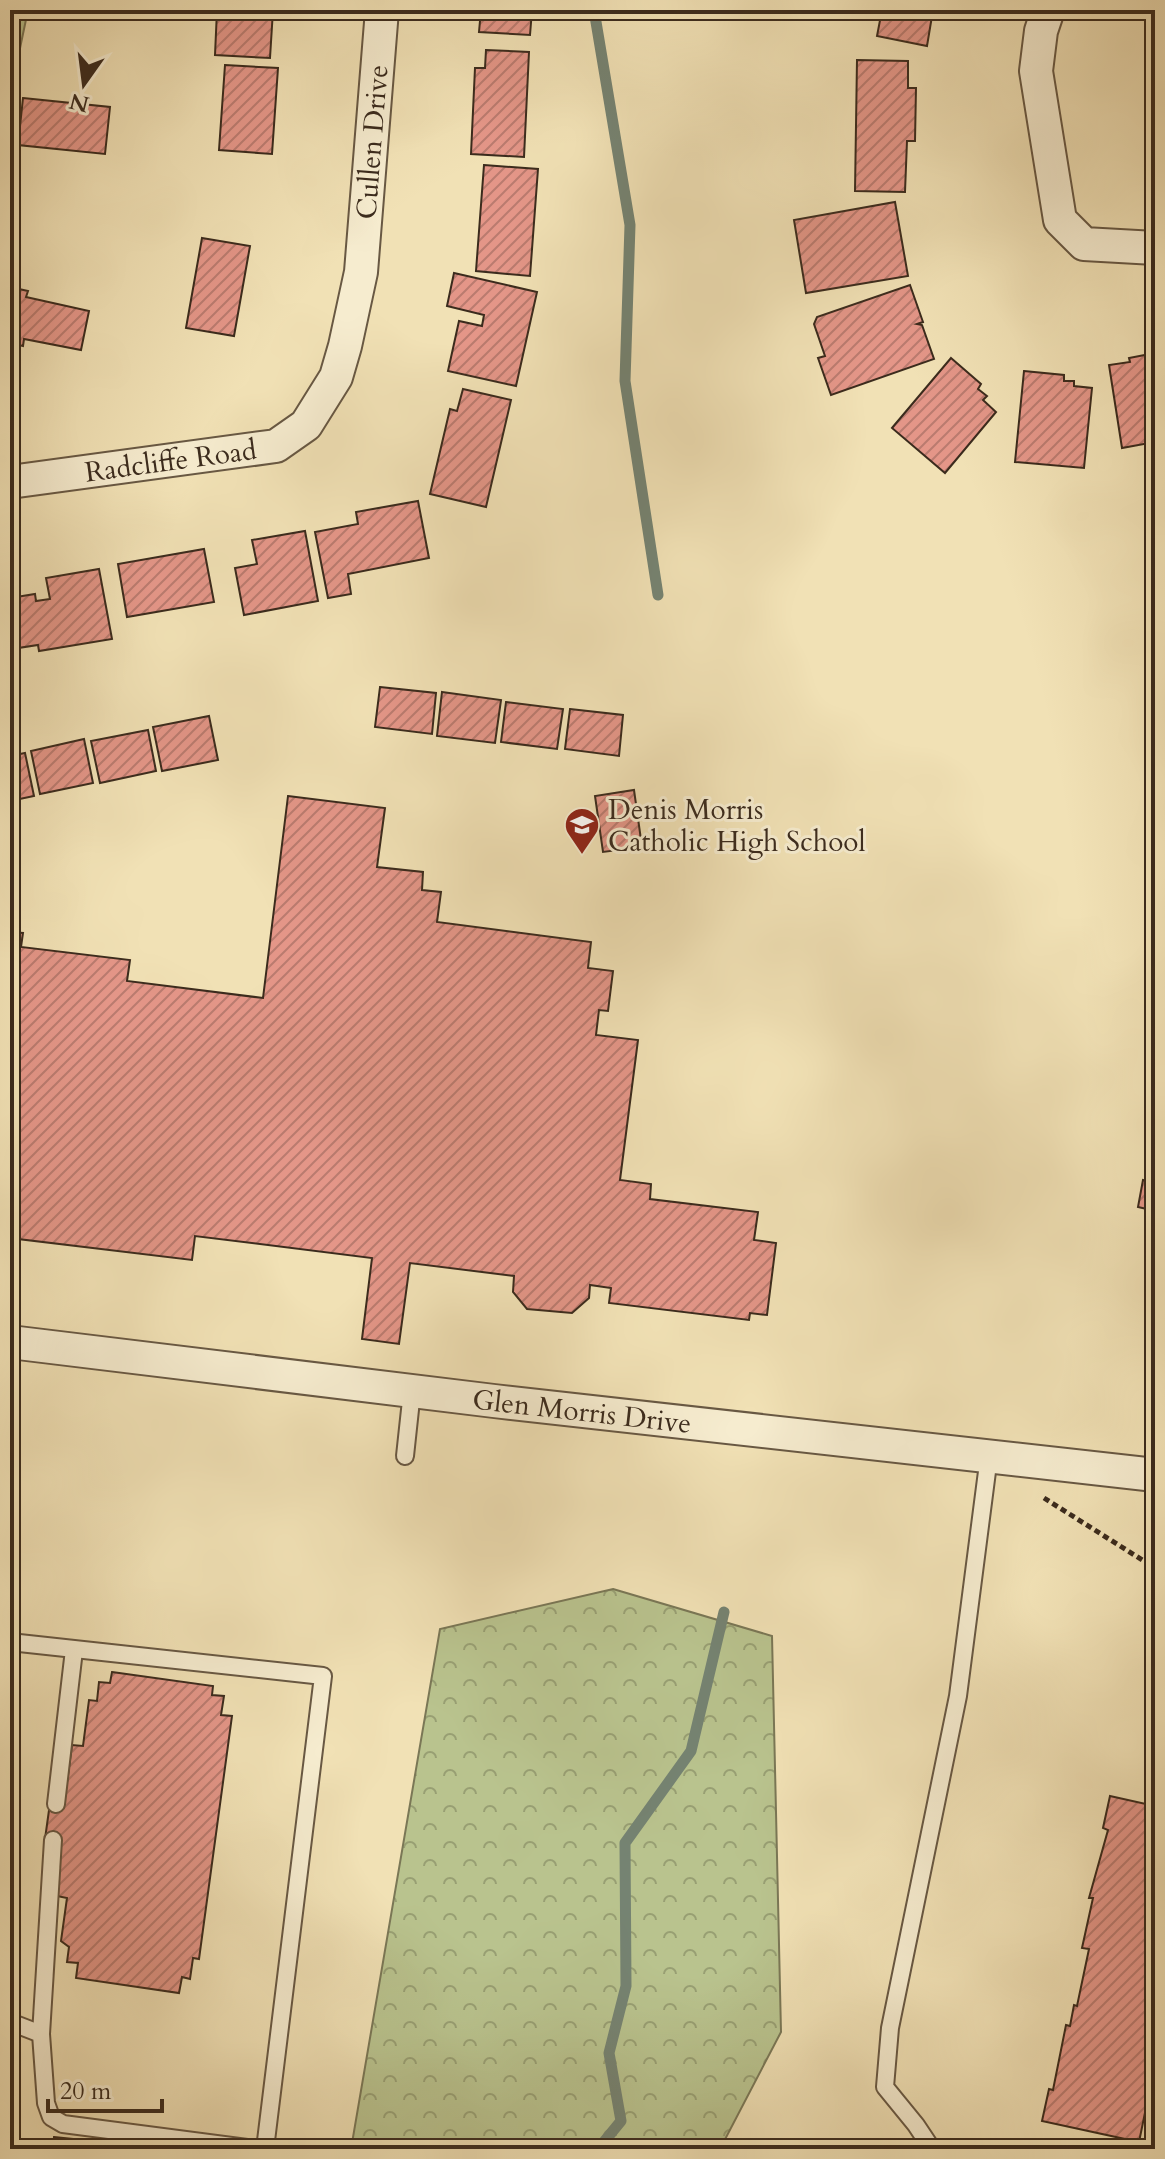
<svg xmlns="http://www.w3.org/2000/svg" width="1165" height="2159" viewBox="0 0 1165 2159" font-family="Cardo,serif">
  <defs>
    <pattern id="forest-crowns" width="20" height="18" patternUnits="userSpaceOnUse" patternTransform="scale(2)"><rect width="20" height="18" fill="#b9c38e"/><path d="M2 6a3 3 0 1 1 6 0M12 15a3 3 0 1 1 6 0" fill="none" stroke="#989f73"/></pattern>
    <pattern id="building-hatch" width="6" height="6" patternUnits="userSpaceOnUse" patternTransform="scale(2)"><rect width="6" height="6" fill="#e49688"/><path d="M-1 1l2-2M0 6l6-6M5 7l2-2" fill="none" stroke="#ba7b6f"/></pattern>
  </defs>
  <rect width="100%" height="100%" fill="#f1e1b5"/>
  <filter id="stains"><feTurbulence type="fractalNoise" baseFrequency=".0025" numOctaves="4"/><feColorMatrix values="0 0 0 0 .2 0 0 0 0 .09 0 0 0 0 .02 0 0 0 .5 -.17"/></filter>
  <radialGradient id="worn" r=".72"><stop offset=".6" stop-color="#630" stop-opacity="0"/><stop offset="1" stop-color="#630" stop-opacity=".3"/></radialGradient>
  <path fill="url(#forest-crowns)" stroke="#7a7756" stroke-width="2" d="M613 1589 772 1636 781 2032 720 2149H351L440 1629Z"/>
  <path fill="#b9c38e" stroke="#7a7756" stroke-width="2" d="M10 10H28L10 96Z"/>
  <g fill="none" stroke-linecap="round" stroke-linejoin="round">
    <g stroke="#758372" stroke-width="11">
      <path d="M594 10 630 225 625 381 658 595"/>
      <path d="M593 2149 603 2143 621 2121 609 2053 626 1986 625 1843 691 1751 724 1612"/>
    </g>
  </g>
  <g fill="url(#building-hatch)" stroke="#3b2b1d" stroke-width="2">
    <path d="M217 10H273L270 58 215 55Z"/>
    <path d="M481 10H532L530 35 479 32Z"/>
    <path d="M882 10H933L927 46 877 36Z"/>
    <path d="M486 50 529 52 524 157 471 154 475 68H485Z"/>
    <path d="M857 60 908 61V88H916L915 141H907L905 192 855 191Z"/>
    <path d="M225 65 278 68 272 154 219 150Z"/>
    <path d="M1155 89V131L1146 129Z"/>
    <path d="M23 98 110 107 105 154 18 145Z"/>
    <path d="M484 165 538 169 530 276 476 271Z"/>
    <path d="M895 202 908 276 806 293 794 220Z"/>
    <path d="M202 238 250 246 234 336 186 328Z"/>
    <path d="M454 273 537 292 516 386 448 371 459 321 482 326 484 315 447 306Z"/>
    <path d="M910 285 923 322 917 324 922 325 934 359 831 395 818 358 825 356 814 324 817 317Z"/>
    <path d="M10 287 28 291 26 297 89 311 81 350 24 339 23 346 10 343Z"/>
    <path d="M1155 353V442L1122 448 1109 365 1130 362 1129 358Z"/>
    <path d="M951 358 981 384 978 389 987 396 983 400 996 412 945 473 892 428Z"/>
    <path d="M1024 371 1064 375V381H1074V386L1092 388 1084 468 1015 462Z"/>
    <path d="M463 389 511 400 486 507 430 494 450 409 457 411Z"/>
    <path d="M418 501 429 558 348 574 351 594 328 598 315 532 358 524 356 512Z"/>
    <path d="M305 531 318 601 244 615 235 568 257 564 252 540Z"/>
    <path d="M204 549 214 602 127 617 118 564Z"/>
    <path d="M99 569 112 639 39 651 38 645 18 648 10 598 35 594 36 601 50 599 46 578Z"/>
    <path d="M380 687 436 693 432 734 375 727Z"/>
    <path d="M442 692 501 700 495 743 437 736Z"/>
    <path d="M506 702 563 709 557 749 501 742Z"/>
    <path d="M570 709 623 715 619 756 565 749Z"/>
    <path d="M209 716 218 760 162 771 153 727Z"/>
    <path d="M148 730 156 771 100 783 91 741Z"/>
    <path d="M84 739 93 783 40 794 31 751Z"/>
    <path d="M25 753 34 796 10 801V756Z"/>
    <path d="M634 790 642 847 603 852 595 796Z"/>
    <path d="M288 796 385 808 377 867 423 872 422 890 441 892 437 922 591 942 588 968 613 971 608 1011 599 1010 596 1035 638 1040 620 1180 651 1184 650 1199 758 1212 754 1240 776 1243 767 1315 750 1313 749 1320 609 1303 611 1288 590 1285 589 1298 572 1313 527 1309 513 1292 514 1276 410 1263 399 1344 362 1339 372 1258 195 1236 192 1260 10 1238V932L23 933 21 947 130 960 127 981 263 998Z"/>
    <path d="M1143 1180 1155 1182V1211L1138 1207Z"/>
    <path d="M112 1672 213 1686 212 1695 224 1696 221 1715 232 1716 199 1959 193 1958 190 1979 182 1977 179 1993 76 1978 78 1963 67 1962 69 1947 61 1941 67 1898 52 1895 53 1840 45 1839 50 1803 64 1805 72 1745 83 1746 89 1700 97 1701 99 1682 110 1683Z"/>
    <path d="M1110 1796 1155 1806V2064L1139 2142 1042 2121 1049 2089 1053 2090 1066 2025 1070 2026 1074 2005 1077 2006 1089 1949 1082 1948 1093 1898H1089L1108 1830 1103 1828Z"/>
    <path d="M54 2137 111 2143 110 2149H10V2144L53 2148Z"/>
  </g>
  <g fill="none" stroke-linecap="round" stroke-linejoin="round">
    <defs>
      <g id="service">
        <path d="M405 1456 412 1391"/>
        <path d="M10 1642 323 1676 265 2149"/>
        <path d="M56 1804 74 1650"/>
        <path d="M10 2022 41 2034 46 2103 51 2117 63 2124 255 2149"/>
        <path d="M41 2034 53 1840"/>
        <path d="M932 2149 916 2125 885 2087 890 2028 958 1696 989 1456"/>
      </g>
      <g id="minor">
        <path d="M1048 10 1041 31 1036 71 1060 220 1084 244 1155 248"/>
        <path id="s1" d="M10 482 276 446 306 425 336 377 345 346 361 272 382 10"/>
        <path id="s2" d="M10 1342 494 1401 1155 1475"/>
      </g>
    </defs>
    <use href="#service" stroke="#685843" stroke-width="20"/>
    <use href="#minor" stroke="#685843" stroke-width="36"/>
    <path stroke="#3b2b1d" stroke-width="5" stroke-dasharray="6 4" stroke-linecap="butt" d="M1044 1498 1155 1568"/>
    <use href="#service" stroke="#f6eccf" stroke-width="16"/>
    <use href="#minor" stroke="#f6eccf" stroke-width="32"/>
  </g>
  <defs>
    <symbol id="school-pin" viewBox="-11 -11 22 30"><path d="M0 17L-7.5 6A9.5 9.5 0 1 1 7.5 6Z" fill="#8f2418" stroke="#f6eccf"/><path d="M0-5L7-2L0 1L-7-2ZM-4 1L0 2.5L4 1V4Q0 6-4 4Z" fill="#fff"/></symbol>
  </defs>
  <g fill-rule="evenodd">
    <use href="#school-pin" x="562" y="805" width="40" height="54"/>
  </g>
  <g text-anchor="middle" stroke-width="6" stroke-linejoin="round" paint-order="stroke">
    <g font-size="28" fill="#3b2b1d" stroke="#f6eccf">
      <text dy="10" stroke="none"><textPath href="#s1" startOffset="600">Cullen Drive</textPath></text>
      <text dy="10" stroke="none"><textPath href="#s1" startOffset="162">Radcliffe Road</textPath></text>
      <text dy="10" stroke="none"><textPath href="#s2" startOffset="576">Glen Morris Drive</textPath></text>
    </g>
    <g font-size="28" fill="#3b2b1d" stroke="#f6eccf" text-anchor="start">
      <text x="608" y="819">Denis Morris<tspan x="608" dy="32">Catholic High School</tspan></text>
    </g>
  </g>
  <rect width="1165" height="2159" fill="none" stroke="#f1e1b5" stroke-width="40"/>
  <rect x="12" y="12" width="1141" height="2135" fill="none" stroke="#3b2b1d" stroke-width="4"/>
  <rect x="20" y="20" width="1125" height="2119" fill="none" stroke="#3b2b1d" stroke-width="2"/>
  <g transform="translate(84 84) rotate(194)" stroke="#f6eccf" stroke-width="6" paint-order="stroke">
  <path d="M0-6L14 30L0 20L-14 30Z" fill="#3b2b1d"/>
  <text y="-12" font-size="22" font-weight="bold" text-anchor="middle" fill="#3b2b1d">N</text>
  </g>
  <path d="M48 2099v12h114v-12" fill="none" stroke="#3b2b1d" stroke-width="4"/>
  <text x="60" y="2099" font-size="24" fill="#3b2b1d" stroke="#f6eccf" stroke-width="6" paint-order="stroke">20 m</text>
  <rect width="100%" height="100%" filter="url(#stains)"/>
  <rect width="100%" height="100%" fill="url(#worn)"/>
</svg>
